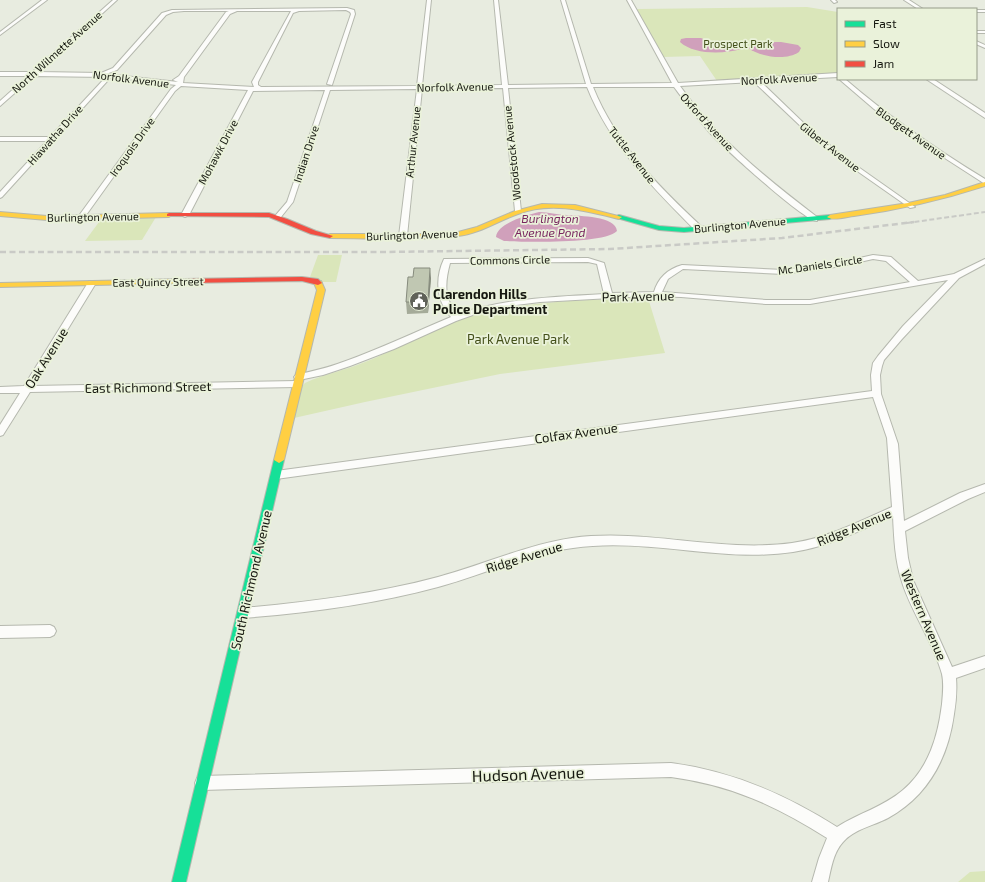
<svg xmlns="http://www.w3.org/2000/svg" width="985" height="882" viewBox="0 0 985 882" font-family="'Exo 2',sans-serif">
  <rect width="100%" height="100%" fill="#e8ece0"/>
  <g fill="#dae6ba">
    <path d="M807 7 838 12V74L717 81 700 56 663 57 637 9Z"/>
    <path d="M156 217 142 240 85 241 102 218Z"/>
    <path d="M318 255H342L336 282H323L310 277Z"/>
    <path d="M630 298H648L665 353 500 374 365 402 294 418 302 386 305 383C324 374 346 370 365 362 392 352 415 335 442 325 503 302 566 301 630 298Z"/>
    <path d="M985 871V882H958L970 872Z"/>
  </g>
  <g fill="#d0a0bb">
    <path d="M686 38H701L716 44 741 49C724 54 694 55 680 42L681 39Z"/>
    <path d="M781 42 798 45 801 48 799 52C786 61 761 57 748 48 758 42 770 42 781 42Z"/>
    <path d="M539 212C549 212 557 215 567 215 579 216 616 216 617 231 605 244 525 242 504 241L496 237C497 223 528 215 539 212Z"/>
  </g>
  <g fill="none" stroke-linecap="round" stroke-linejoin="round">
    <defs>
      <g id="street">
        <path d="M42 0H47L0 35V32Z"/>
        <path d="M113 0H117L38 72 101 73 113 68 162 13 172 10 347 8 354 10 355 14 332 85 327 84 351 14 350 12 346 10 299 11 293 13 258 82V85L261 87 417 86 427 0H431L422 86 502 85 494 0H498L508 85 586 84 561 0H565L591 84 672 83 627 0H631L678 83 838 73V77L760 81 814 133 854 164 915 207 910 208 850 166 810 135 754 82 680 86C717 139 766 178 817 217V221C805 222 722 146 710 133 697 118 686 103 674 87H593C616 144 658 186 702 227L703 229 699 231H696C653 188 610 145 587 87L508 88 521 211 518 213 515 211 503 88 422 89 407 236 403 238 399 236 417 89 330 90 293 202 281 217 275 216 287 202 325 90 253 91 189 215 185 217 181 215 248 90 181 86 175 91 84 218 82 219 78 217 171 89 176 85 111 77 2 197 0 198V192L47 141H0V137H50L106 77 34 76 0 106V101L28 76H0V72H32ZM184 11H229L226 12 179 76 173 80 178 82 106 74 117 70 166 15 173 12ZM237 11H291L252 82 254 87 183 83 184 77 230 14Z"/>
        <path d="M831 0H835L837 2 834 3Z"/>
        <path d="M904 0H909L923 9H918Z"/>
        <rect x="976" y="10" width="9" height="2"/>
        <rect x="976" y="31" width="9" height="2"/>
        <path d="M976 41 985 45V48L976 44Z"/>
        <path d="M839 79H845C889 117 936 149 985 179V184L909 135 874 109Z"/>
        <path d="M926 79H933L985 113V118Z"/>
        <path d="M873 255 891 257 918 281 954 274 985 259V264L959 278 902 339 884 360 882 366 880 375 881 394 898 444 904 521 960 493 985 484V492L968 499 905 531 908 558 913 580 952 667 985 656V668L956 678C957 690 956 702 954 714 948 758 928 796 888 818 873 826 854 829 843 842 833 853 831 869 828 882H812L819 858 827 838C777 806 731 785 671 777L202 790 197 788 195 783 197 778 202 776 671 763C732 771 785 794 837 827 859 813 883 807 903 790 929 768 938 736 942 704 943 694 944 683 942 674 933 641 912 614 902 582 895 561 894 538 893 516 861 530 828 547 793 552 721 563 646 537 573 548 526 554 483 575 438 587 375 604 308 613 243 618L239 617 237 613 239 609 243 608C308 602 375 594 438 577 482 565 526 545 572 538 646 528 719 553 792 543 828 538 860 521 892 507L887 438 873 397 276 479 272 478 271 475 272 472 276 471 872 391 871 375 873 363 878 356 903 326 948 280 810 304H766L681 297 646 296 540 302 507 306 484 311 456 321 394 349 350 366 323 375 299 380 296 379 294 377 296 375C312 371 328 368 343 362 380 349 415 332 451 317 436 301 435 278 444 259L588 258 604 263 612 293 654 292C658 278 668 269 682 265L784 270 842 262ZM873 259 886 261 910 282 810 300H766L662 292 668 279 683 269 784 274 842 266ZM588 262 597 264 604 294C555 297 506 298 458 314 443 299 445 282 450 263Z"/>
        <path d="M89 281H92L96 283 33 386 297 381 302 384 297 387 30 392 3 435 0 436V425L20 393H0V387L24 386Z"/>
        <path d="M50 625 54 627 56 631 54 635 50 637 0 638V626Z"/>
      </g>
      <g id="fast">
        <path d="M619 215 659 226 684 228 830 215 833 217 830 219 684 232 659 230 617 218V216Z"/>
        <path d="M279 457 284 460 186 882H172L274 460Z"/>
      </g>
      <g id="slow">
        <path d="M985 182V186C942 200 898 210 854 216 846 217 832 221 827 217L830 215 908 203 945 195Z"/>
        <path d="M542 204 575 205 622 217 619 219C586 211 551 201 518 214 498 221 479 234 458 236 416 241 372 238 330 238L327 236 330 234H430L458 232 477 227 515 211Z"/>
        <path d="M0 212 47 216 169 213 172 215 169 217 47 220 0 216Z"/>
        <path d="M185 279H188V283L0 287V283Z"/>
        <path d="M315 281H321L325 290 284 460 279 463 274 460 317 290 314 283Z"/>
      </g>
      <g id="jam">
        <path d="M169 213H269L287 219 316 231 333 236 330 238 311 234 269 217 167 216V214Z"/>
        <path d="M302 277 318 279 322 283 318 285 302 281 185 283 181 281 185 279Z"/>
      </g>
    </defs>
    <use href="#street" stroke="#b5b8ae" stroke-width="2"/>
    <use href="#fast" stroke="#b5b8ae" stroke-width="2"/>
    <use href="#slow" stroke="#b5b8ae" stroke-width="2"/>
    <use href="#jam" stroke="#b5b8ae" stroke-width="2"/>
    <use href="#street" fill="#fcfcfa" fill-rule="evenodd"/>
    <use href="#fast" fill="#16e098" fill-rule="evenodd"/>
    <use href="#slow" fill="#ffcf43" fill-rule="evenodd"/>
    <use href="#jam" fill="#f24e42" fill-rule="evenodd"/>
    <path stroke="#c9cac6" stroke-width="2" stroke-dasharray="5 2.5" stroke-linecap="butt" d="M907 223 985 212"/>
    <path stroke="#c9cac6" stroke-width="2.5" stroke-dasharray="6 3.5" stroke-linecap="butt" d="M0 252H382L610 249 782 238 914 222"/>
  </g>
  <path fill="#a5ab99" d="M431 278 428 313 407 314 406 302Z"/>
  <path fill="#868b7d" d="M430 268 431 278 428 313V302Z"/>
  <path fill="#c0c7b2" stroke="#868b7d" d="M414 268H430L428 302H406L408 277H413Z"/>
  <defs>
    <symbol id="civic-disc" viewBox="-11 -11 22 22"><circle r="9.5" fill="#606259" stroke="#eaf2da"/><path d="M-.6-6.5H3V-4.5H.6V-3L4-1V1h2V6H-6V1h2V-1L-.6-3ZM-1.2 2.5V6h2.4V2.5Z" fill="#fff"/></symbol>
  </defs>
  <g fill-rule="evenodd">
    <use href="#civic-disc" x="408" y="290" width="22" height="22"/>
  </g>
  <g text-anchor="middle" stroke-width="3.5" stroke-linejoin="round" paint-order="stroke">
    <g font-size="11" fill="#44501a" stroke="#eaf2da">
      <text x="738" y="48">Prospect Park</text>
    </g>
    <g font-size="11" fill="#161810" stroke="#eaf2da">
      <text transform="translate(57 52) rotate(-42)" y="4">North Wilmette Avenue</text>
      <text transform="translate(131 79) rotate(7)" y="4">Norfolk Avenue</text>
      <text transform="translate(779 79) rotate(-3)" y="4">Norfolk Avenue</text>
      <text transform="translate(455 87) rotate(-1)" y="4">Norfolk Avenue</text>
      <text transform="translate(707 122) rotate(48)" y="4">Oxford Avenue</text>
      <text transform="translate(911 133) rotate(35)" y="4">Blodgett Avenue</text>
      <text transform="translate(55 135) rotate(-48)" y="4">Hiawatha Drive</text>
      <text transform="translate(413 142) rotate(-84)" y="4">Arthur Avenue</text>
      <text transform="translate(132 147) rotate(-55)" y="4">Iroquois Drive</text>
      <text transform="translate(830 147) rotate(38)" y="4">Gilbert Avenue</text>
      <text transform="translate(218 152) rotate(-62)" y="4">Mohawk Drive</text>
      <text transform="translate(512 153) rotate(-96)" y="4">Woodstock Avenue</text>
      <text transform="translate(306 154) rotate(-72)" y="4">Indian Drive</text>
      <text transform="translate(632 155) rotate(52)" y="4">Tuttle Avenue</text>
      <text transform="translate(93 217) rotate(-1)" y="4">Burlington Avenue</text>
      <text transform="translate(740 225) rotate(-5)" y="4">Burlington Avenue</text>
      <text transform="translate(412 235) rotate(-2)" y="4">Burlington Avenue</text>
      <text transform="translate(510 260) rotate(-1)" y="4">Commons Circle</text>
      <text transform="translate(820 265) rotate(-8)" y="4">Mc Daniels Circle</text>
      <text transform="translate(158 282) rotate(-1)" y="4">East Quincy Street</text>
    </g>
    <g font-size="12" font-style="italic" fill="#78265f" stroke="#eaf2da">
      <text x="550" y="223">Burlington<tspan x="550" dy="14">Avenue Pond</tspan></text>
    </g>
    <g font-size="13" font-weight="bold" fill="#161810" stroke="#eaf2da" text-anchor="start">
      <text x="433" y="299">Clarendon Hills<tspan x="433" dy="15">Police Department</tspan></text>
    </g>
    <g font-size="13" fill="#161810" stroke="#eaf2da">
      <text transform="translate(638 296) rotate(-1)" y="5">Park Avenue</text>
      <text transform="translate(46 358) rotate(-58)" y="5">Oak Avenue</text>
      <text transform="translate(148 387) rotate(-1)" y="5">East Richmond Street</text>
      <text transform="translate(576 433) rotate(-8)" y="5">Colfax Avenue</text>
      <text transform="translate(854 527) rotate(-22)" y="5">Ridge Avenue</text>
      <text transform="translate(524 557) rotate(-17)" y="5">Ridge Avenue</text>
      <text transform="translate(251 580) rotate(-77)" y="5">South Richmond Avenue</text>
      <text transform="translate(924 615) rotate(67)" y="5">Western Avenue</text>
    </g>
    <g font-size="13" fill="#44501a" stroke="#eaf2da">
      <text x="518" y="344">Park Avenue Park</text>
    </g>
    <g font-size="16" fill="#161810" stroke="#eaf2da">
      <text transform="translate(528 774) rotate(-2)" y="6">Hudson Avenue</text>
    </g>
  </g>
  <rect x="837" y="8" width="140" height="72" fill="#eaf2da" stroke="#959b89"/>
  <rect x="845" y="21" width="20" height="6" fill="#16e098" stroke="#959b89"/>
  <text x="873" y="28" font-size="12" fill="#161810">Fast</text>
  <rect x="845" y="41" width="20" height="6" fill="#ffcf43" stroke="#959b89"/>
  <text x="873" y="48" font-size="12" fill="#161810">Slow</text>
  <rect x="845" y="61" width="20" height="6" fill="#f24e42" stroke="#959b89"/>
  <text x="873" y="68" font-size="12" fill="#161810">Jam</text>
</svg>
